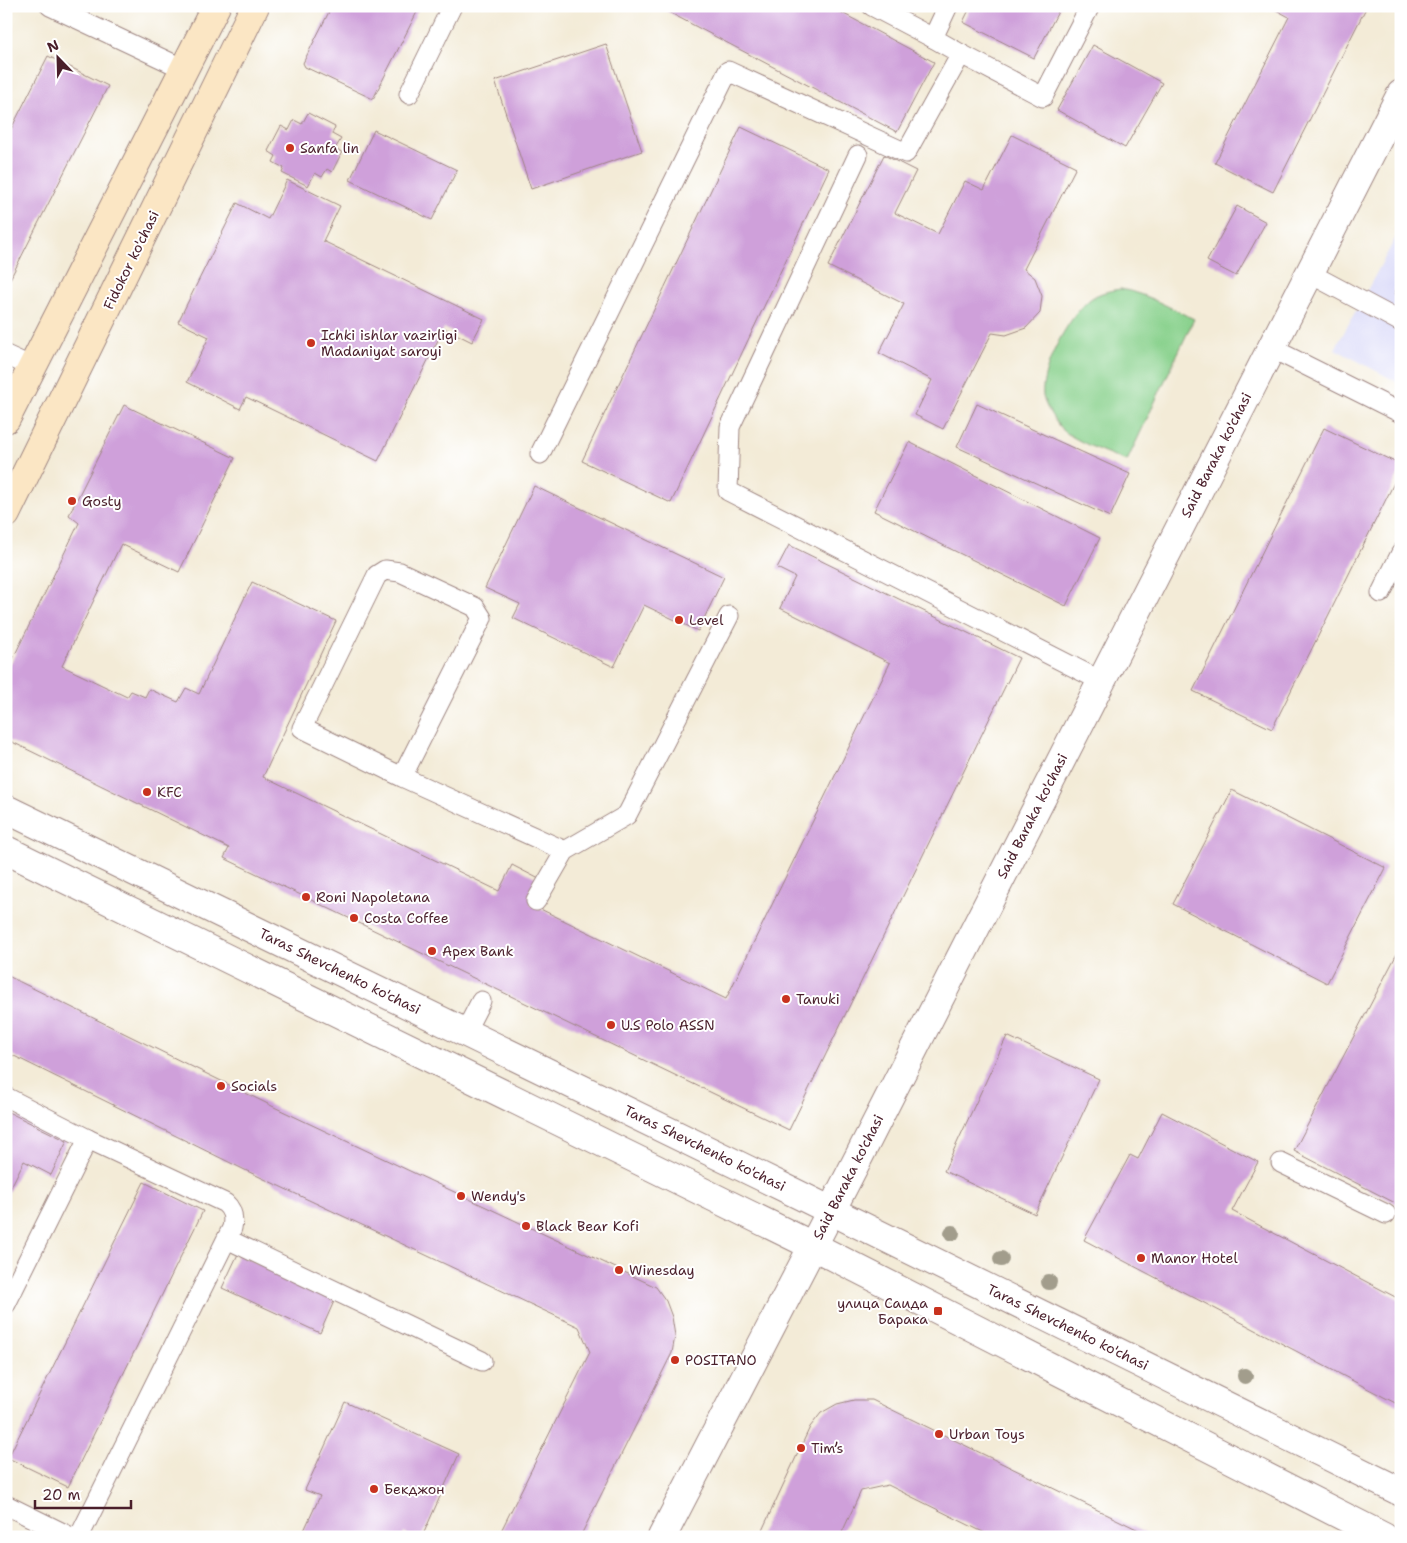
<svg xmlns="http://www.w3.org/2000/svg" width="1407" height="1543" viewBox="0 0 1407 1543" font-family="'Shantell Sans',sans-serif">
  <rect width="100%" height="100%" fill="#fff"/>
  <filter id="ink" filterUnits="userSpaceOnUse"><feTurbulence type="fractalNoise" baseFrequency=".02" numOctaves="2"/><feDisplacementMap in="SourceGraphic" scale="10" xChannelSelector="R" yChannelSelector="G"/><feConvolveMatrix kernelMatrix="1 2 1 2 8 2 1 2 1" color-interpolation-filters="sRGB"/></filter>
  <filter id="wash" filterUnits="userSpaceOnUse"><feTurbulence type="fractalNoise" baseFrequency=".0096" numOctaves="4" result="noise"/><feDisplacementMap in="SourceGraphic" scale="20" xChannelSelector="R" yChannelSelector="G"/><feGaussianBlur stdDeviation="1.12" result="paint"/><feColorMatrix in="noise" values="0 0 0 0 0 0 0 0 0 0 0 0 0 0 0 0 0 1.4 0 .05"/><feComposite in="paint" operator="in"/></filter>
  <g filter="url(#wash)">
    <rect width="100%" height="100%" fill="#f3ebd7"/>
    <path fill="#d7d7f8" d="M1401 228V384L1335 349Z"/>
    <path fill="#8ad28e" stroke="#6a785c" d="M1121 289C1147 294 1170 308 1194 319L1127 461C1110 454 1070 440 1059 426 1053 418 1045 406 1043 396 1040 368 1071 310 1095 296 1103 292 1112 290 1121 289Z"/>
    <g id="blocks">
      <g fill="#cfa0da">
        <path d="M332 6H420L373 99 305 67 303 63Z"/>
        <path d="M657 6H829L934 62 897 132Z"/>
        <path d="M971 6H1061L1034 58 963 22Z"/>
        <path d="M1269 6H1367L1273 192 1215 163 1289 17Z"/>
        <path d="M606 44 642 151 531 189 495 81Z"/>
        <path d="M1093 45 1162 83 1125 148 1057 110Z"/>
        <path d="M48 56 108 86 6 287V139Z"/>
        <path d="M308 113 335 127 332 134 341 139 335 149 342 152 332 172 327 169 322 177 315 173 308 186 282 173 284 168 273 162 276 156 268 151 281 126 289 130 294 120 302 124Z"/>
        <path d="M741 127 829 169 671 503 582 461Z"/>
        <path d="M374 130 457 170 432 220 350 180Z"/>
        <path d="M1012 135 1076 167 1024 269 1035 278 1042 296 1040 313 1026 328 1006 335 992 333 943 429 915 415 932 380 879 353 904 304 828 266 884 155 916 171 895 213 938 234 965 181 984 190Z"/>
        <path d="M287 180 340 206 323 241 484 319 472 342 444 328 378 461 246 397 240 409 187 382 209 337 178 322 237 203 268 219Z"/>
        <path d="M1237 206 1266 222 1236 276 1207 261Z"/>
        <path d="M1401 281V298L1394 294Z"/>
        <path d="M977 404 1130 474 1110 517 957 447Z"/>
        <path d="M124 405 235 458 179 572 121 544 62 666 127 697 131 691 145 697 149 689 178 702 186 688 199 694 252 582 336 621 263 777 499 891 512 865 541 880 530 904 726 999 890 663 780 608 795 577 777 568 789 545 1019 658 789 1130 224 858 229 848 6 739V673L79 523 69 515Z"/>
        <path d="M1324 428 1401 465V469L1272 729 1193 691Z"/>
        <path d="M909 442 1100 538 1066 606 874 511Z"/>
        <path d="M534 486 724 577 698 631 644 605 614 667 513 618 520 604 485 588Z"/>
        <path d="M1232 790 1386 868 1327 983 1173 904Z"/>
        <path d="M1401 946V1206L1294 1151Z"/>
        <path d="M6 975 274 1107 656 1287 666 1301 672 1317 675 1336 672 1353 580 1537H498L590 1352 579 1327 245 1170 6 1052Z"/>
        <path d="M1007 1036 1099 1079 1035 1214 944 1171Z"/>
        <path d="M6 1111 67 1141 51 1175 24 1161 6 1197Z"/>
        <path d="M1162 1112 1258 1162 1232 1211 1401 1300V1406L1084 1240 1130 1155 1138 1159Z"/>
        <path d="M144 1182 203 1211 68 1487 8 1458Z"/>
        <path d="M238 1254 335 1299 320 1333 222 1288Z"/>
        <path d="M854 1400H872L1153 1537H993L888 1485 861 1491 840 1537H759L810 1427 821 1413 837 1404Z"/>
        <path d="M345 1402 459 1454 422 1537H412L404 1533 403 1537H301L320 1496 305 1490Z"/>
      </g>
    </g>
  </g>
  <g filter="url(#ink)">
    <use href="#blocks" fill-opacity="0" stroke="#9e8581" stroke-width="1"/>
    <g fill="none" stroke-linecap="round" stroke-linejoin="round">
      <defs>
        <g id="lane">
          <path d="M50 6 184 69"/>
          <path d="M872 6 933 38"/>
          <path d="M948 6 933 38 961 54"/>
          <path d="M409 94 452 6"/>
          <path d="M858 155 730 427 728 491 1101 681"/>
          <path d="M1309 273 1401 322"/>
          <path d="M1271 348 1401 413"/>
          <path d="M6 355 32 367"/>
          <path d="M540 454 728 71 906 153 961 54 1043 97 1090 6"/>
          <path d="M1381 593 1401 553"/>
          <path d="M402 777 482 618 475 607 400 572 385 570 377 575 302 728 402 777 565 851"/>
          <path d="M536 901 565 851 627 815 729 616"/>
          <path d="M465 1032 481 1001"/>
          <path d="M6 1097 88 1139 225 1203C233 1210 234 1218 232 1228L79 1537"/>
          <path d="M1281 1163 1386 1214"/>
          <path d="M227 1239 482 1361"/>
          <path d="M6 1304 88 1139"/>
          <path d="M6 1505 71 1537"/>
        </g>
        <g id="street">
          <path d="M6 809 783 1187 1401 1492"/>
          <path d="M6 850 813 1246 1384 1537"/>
          <path d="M662 1537 848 1178 1401 94"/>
        </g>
        <g id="secondary">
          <path d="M6 419 216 6"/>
          <path d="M6 514 255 6"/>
        </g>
      </defs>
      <use href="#lane" stroke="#9e8581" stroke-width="21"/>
      <use href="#street" stroke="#9e8581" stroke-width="30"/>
      <use href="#secondary" stroke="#9e8581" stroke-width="30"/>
      <use href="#lane" stroke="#fff" stroke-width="19"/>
      <use href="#street" stroke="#fff" stroke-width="28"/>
      <use href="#secondary" stroke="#fbe6c4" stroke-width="28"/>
    </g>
    <g fill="#a29d8c">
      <circle cx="952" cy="1233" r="8"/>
      <circle cx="1001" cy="1259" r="8"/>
      <circle cx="1049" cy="1282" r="8"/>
      <circle cx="1245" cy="1376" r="8"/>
    </g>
  </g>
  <g fill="#c8321e" stroke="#fff" stroke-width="2">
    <circle cx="290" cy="148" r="5"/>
    <circle cx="311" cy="343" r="5"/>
    <circle cx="72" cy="501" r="5"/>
    <circle cx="679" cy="620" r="5"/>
    <circle cx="147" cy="792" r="5"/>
    <circle cx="306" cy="897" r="5"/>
    <circle cx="354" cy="918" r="5"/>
    <circle cx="432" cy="951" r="5"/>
    <circle cx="786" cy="999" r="5"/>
    <circle cx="611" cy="1025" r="5"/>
    <circle cx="221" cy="1086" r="5"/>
    <circle cx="461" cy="1196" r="5"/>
    <circle cx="526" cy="1226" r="5"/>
    <circle cx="1141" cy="1258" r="5"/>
    <circle cx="619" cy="1270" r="5"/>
    <rect x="933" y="1306" width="10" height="10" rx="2.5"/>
    <circle cx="675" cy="1360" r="5"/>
    <circle cx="939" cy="1434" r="5"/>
    <circle cx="801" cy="1448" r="5"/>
    <circle cx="374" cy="1489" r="5"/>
  </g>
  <g text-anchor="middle" stroke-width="4" stroke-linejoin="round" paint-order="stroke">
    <g font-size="14" fill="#4a1f2b" stroke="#fff" text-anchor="start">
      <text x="300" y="153">Sanfa lin</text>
      <text x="321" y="340">Ichki ishlar vazirligi<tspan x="321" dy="16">Madaniyat saroyi</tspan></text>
      <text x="82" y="506">Gosty</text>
      <text x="689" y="625">Level</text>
      <text x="157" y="797">KFC</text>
      <text x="316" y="902">Roni Napoletana</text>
      <text x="364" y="923">Costa Coffee</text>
      <text x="442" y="956">Apex Bank</text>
      <text x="796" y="1004">Tanuki</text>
      <text x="621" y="1030">U.S Polo ASSN</text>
      <text x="231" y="1091">Socials</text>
      <text x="471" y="1201">Wendy's</text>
      <text x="536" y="1231">Black Bear Kofi</text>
      <text x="1151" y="1263">Manor Hotel</text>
      <text x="629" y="1275">Winesday</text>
      <text x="928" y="1308" text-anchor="end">улица Саида<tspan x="928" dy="16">Барака</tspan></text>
      <text x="685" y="1365">POSITANO</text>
      <text x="949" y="1439">Urban Toys</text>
      <text x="811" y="1453">Tim’s</text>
      <text x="384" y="1494">Бекджон</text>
    </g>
    <g font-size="14" fill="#4a1f2b" stroke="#fff">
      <text transform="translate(131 260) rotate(-64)" y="5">Fidokor ko'chasi</text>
      <text transform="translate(1216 455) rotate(-63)" y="5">Said Baraka ko'chasi</text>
      <text transform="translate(1032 816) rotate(-63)" y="5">Said Baraka ko'chasi</text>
      <text transform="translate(340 971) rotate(26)" y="5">Taras Shevchenko ko'chasi</text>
      <text transform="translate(705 1148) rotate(26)" y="5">Taras Shevchenko ko'chasi</text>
      <text transform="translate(848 1177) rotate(-63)" y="5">Said Baraka ko'chasi</text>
      <text transform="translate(1068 1327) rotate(26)" y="5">Taras Shevchenko ko'chasi</text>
    </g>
  </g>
  <rect width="1407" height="1543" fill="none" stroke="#fff" stroke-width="25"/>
  <g transform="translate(58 58) rotate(337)" stroke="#ffffff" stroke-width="4" paint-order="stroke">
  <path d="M0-4L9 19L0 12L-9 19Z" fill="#4a1f2b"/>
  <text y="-8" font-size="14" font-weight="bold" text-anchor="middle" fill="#4a1f2b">N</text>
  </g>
  <path d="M35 1500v8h96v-8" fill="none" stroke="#4a1f2b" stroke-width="2.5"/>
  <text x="42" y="1500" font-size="15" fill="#4a1f2b" stroke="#ffffff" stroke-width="4" paint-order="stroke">20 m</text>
</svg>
